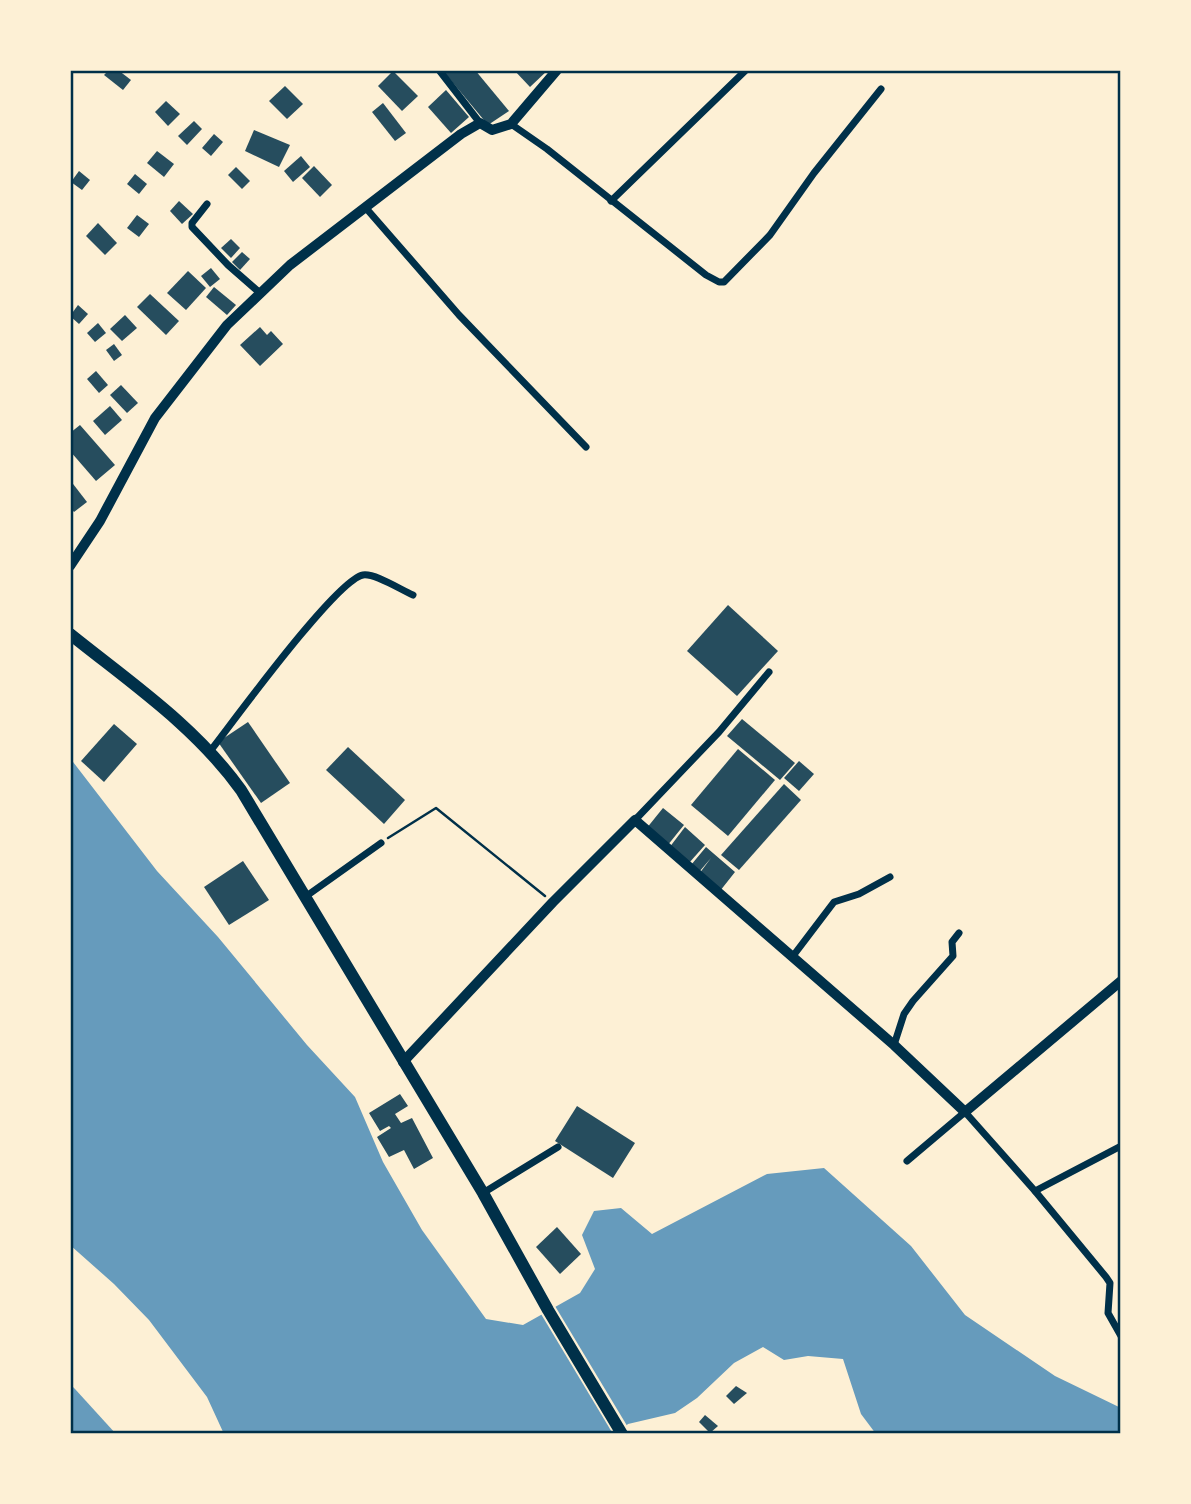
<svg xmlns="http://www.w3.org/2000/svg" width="1191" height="1504" viewBox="0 0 1191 1504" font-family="Manrope,sans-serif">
  <rect width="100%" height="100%" fill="#fdf0d5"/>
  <g fill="#669bbc">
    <path d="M70 758 157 871 218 937 307 1045 355 1097 383 1162 422 1230 486 1319 523 1325 580 1293 595 1269 582 1235 594 1211 621 1208 652 1234 767 1174 824 1168 911 1246 965 1315 1055 1376 1121 1408V1434H876L861 1414 843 1359 808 1356 784 1360 763 1347 734 1363 697 1398 675 1413 628 1424 617 1434H224L207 1397 149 1320 114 1284 70 1245Z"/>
    <path d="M70 1384 75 1389 116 1434H70Z"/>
  </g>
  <path fill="#fdf0d5" d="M555 1306 629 1429 622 1434H613L541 1314Z"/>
  <g fill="#264d5e">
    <path d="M109 70H118L131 80 123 90 104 75Z"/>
    <path d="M446 70H475L509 111 488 125 444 72Z"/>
    <path d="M514 70H548L530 87Z"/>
    <path d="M393 71 418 96 402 111 378 86Z"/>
    <path d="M285 86 303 104 287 119 269 101Z"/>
    <path d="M446 90 469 117 451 133 428 107Z"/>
    <path d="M166 101 180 114 168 126 155 112Z"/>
    <path d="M383 103 406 133 395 141 372 112Z"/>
    <path d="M194 121 202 129 187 145 178 136Z"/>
    <path d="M254 130 290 145 279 167 245 151Z"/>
    <path d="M214 134 223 142 211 156 202 148Z"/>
    <path d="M157 151 174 164 164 177 147 163Z"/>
    <path d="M301 156 310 167 293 182 284 171Z"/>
    <path d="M314 166 332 185 320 197 302 178Z"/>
    <path d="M236 167 250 181 242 189 228 175Z"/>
    <path d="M79 171 90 180 82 190 71 182Z"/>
    <path d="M135 174 147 184 139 194 127 184Z"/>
    <path d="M179 201 193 214 182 224 170 211Z"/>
    <path d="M137 215 149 224 139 237 127 228Z"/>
    <path d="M98 223 117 243 105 255 86 236Z"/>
    <path d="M231 239 240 248 231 258 221 248Z"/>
    <path d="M242 252 250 259 240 270 232 262Z"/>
    <path d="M211 268 220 279 210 287 201 276Z"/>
    <path d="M188 271 206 288 186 310 167 293Z"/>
    <path d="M214 287 236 305 227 315 206 297Z"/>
    <path d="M150 294 179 321 166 335 137 307Z"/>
    <path d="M78 305 88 314 79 324 70 316Z"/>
    <path d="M125 315 137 328 122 341 110 329Z"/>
    <path d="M98 323 106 333 95 342 87 333Z"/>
    <path d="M260 327 267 335 271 331 283 344 260 366 240 345Z"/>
    <path d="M114 344 122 355 114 361 106 350Z"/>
    <path d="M96 371 108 385 99 393 87 379Z"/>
    <path d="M121 385 138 403 127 413 110 395Z"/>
    <path d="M110 406 122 420 105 435 93 421Z"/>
    <path d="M80 425 115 465 96 481 70 451V433Z"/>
    <path d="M70 480 87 502 74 512 70 507Z"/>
    <path d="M728 605 778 651 737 696 687 651Z"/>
    <path d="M742 719 795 763 780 780 727 736Z"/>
    <path d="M248 722 290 783 261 803 218 742Z"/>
    <path d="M114 724 137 744 104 782 81 761Z"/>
    <path d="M348 747 405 800 384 824 326 770Z"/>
    <path d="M738 749 775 780 728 836 691 805Z"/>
    <path d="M799 761 814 774 799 791 784 778Z"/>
    <path d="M784 784 801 800 739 870 721 855Z"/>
    <path d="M663 808 684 825 667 846 646 829Z"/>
    <path d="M685 827 705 845 689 863 669 848Z"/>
    <path d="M706 847 735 872 720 891 699 874 711 858 699 872 691 865Z"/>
    <path d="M243 861 269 900 229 925 204 887Z"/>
    <path d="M400 1094 408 1106 395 1114 401 1123 412 1118 433 1158 414 1169 404 1150 389 1157 377 1137 391 1128 389 1126 380 1131 369 1113Z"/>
    <path d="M577 1106 635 1143 613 1178 555 1141Z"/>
    <path d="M557 1227 581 1254 560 1274 536 1247Z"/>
    <path d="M736 1386 747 1393 734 1404 726 1396Z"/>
    <path d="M705 1415 718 1426 710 1433 699 1422Z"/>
  </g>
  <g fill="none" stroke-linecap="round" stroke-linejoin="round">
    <path stroke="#003049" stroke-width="2.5" d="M388 838 436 808 545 896"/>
    <g stroke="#003049" stroke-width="7">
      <path d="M439 70 480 123"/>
      <path d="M511 124 547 149 706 275 719 282H724L770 235 814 173 881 89"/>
      <path d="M611 201 746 70"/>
      <path d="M207 204 192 223V227L228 265 260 293"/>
      <path d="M365 207 459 315 586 447"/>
      <path d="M211 750C233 722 336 580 363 575 375 573 401 590 413 595"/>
      <path d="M635 820 719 732 769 672"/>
      <path d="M305 897 381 843"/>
      <path d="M793 956 834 902 859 894 890 877"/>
      <path d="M894 1045 904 1014 913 1001 953 956 952 942 959 933"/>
      <path d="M907 1161 965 1112 1035 1191 1106 1277 1110 1283 1108 1313 1121 1336"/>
      <path d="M1035 1191 1121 1146"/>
      <path d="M483 1193 558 1147"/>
    </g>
    <g stroke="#003049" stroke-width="10">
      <path d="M70 566 100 521 155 418 227 325 290 265 461 134 480 123 492 130 511 124 557 70"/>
      <path d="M403 1062 553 902 635 820 894 1045 965 1112 1121 981"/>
    </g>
    <path stroke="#003049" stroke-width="12" d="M70 634C131 683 195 726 241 790L483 1193 548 1310 622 1434"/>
  </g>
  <rect width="1191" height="1504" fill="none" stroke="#fdf0d5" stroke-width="144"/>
  <rect x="72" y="72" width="1047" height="1360" fill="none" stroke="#003049" stroke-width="2.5"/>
</svg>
